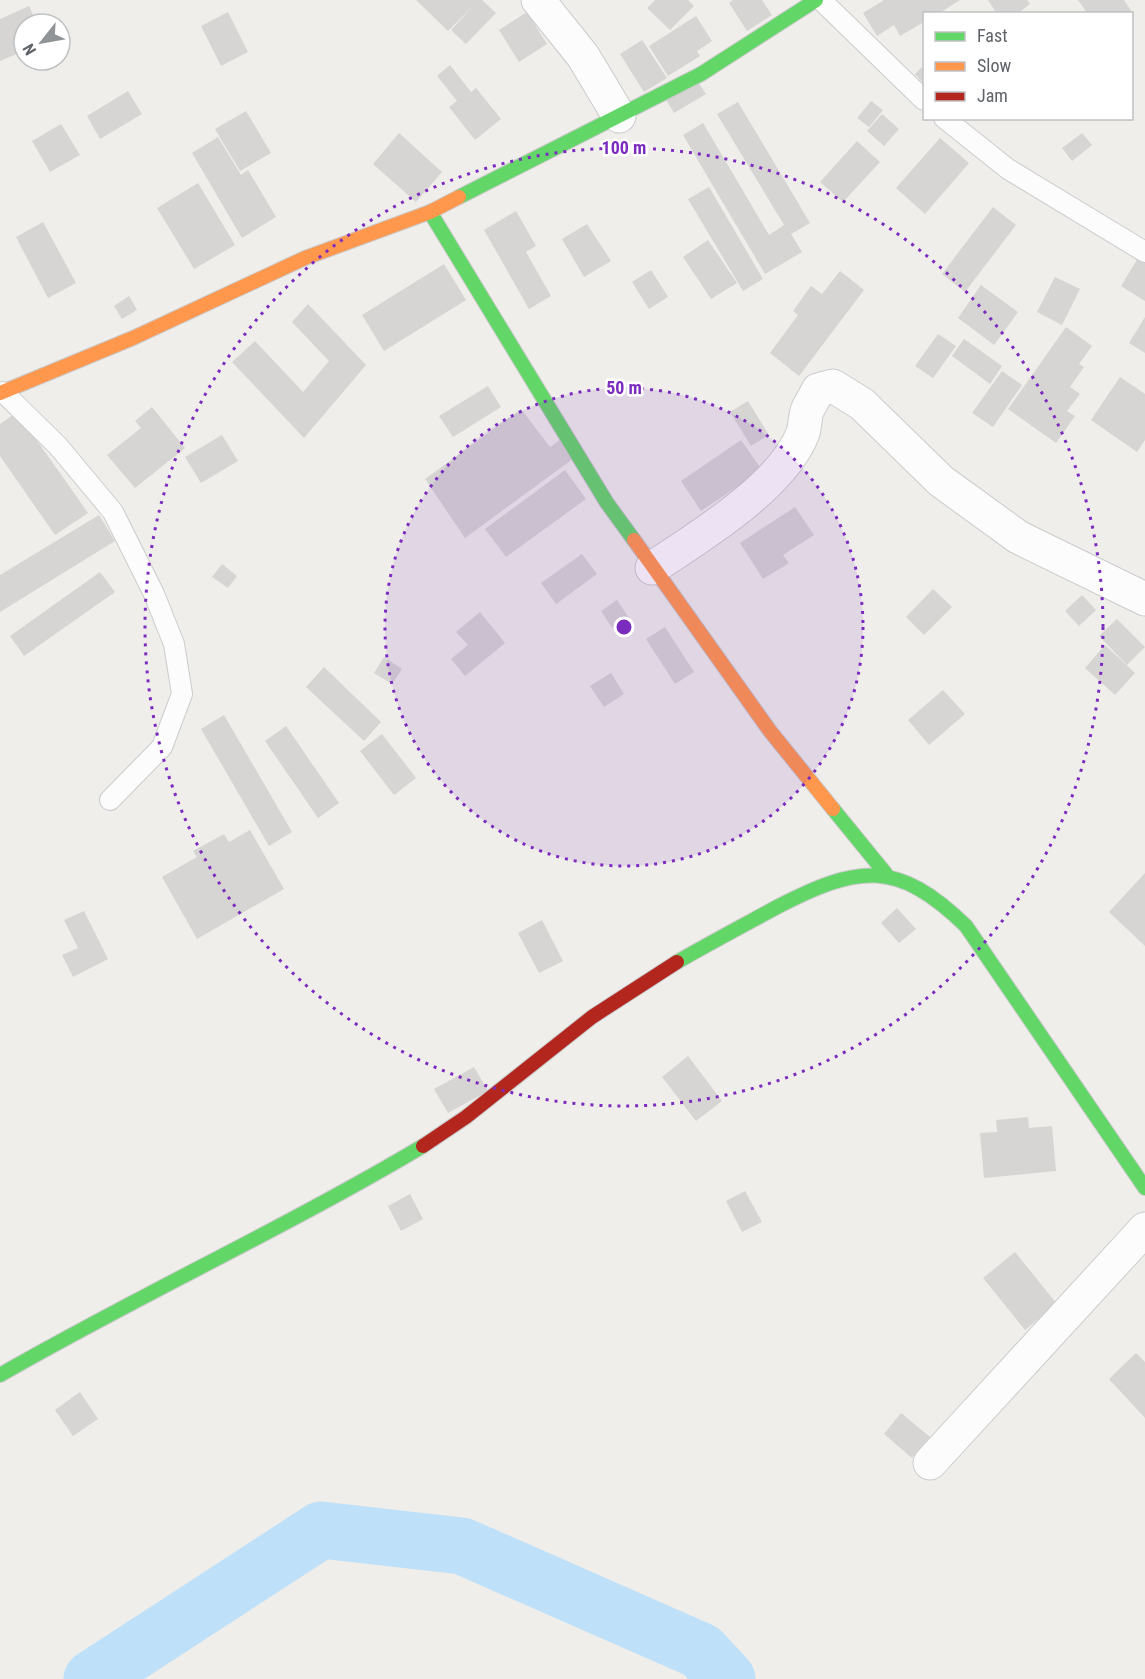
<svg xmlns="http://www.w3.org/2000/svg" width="1145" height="1679" viewBox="0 0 1145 1679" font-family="'Roboto Condensed',sans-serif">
  <rect width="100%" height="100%" fill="#efeeea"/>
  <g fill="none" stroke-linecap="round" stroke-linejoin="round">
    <path stroke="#bfe0f9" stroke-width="57" d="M92 1679 321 1530 462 1546 701 1651 727 1679"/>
  </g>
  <g fill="#d6d5d3">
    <path d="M416 0H482L496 13 466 44 451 30 474 5 448 31Z"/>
    <path d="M655 0H688L694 6 670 30 647 8Z"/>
    <path d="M733 0H762L772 15 747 31 729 3Z"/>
    <path d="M884 0H960L938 14H924V22L900 36 894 25 877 36 863 13Z"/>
    <path d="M988 0H1027L1030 4 1017 14H997Z"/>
    <path d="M1078 0H1124L1132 12 1088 14Z"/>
    <path d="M29 6 37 24H24V51L0 61V19Z"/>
    <path d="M228 12 248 52 221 66 201 26Z"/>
    <path d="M527 12 547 44 519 62 499 30Z"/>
    <path d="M696 16 712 41 697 51 700 56 668 76 649 46Z"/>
    <path d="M642 40 667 78 644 92 620 54Z"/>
    <path d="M450 65 471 92 476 88 501 119 475 140 449 107 457 101 437 76Z"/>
    <path d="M924 65V84L915 74Z"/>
    <path d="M696 79 706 94 674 113 665 98Z"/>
    <path d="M128 91 142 114 100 139 87 116Z"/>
    <path d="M871 101 883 110 869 127 857 118Z"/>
    <path d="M738 102 810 223 791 234 802 252 765 274 683 135 703 123 769 235 784 225 717 114Z"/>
    <path d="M246 111 271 153 240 171 215 129Z"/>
    <path d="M882 114 899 129 884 146 867 131Z"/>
    <path d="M61 124 80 155 50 172 32 141Z"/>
    <path d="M399 133 442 172 416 202 373 164Z"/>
    <path d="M1082 133 1092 145 1072 161 1062 148Z"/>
    <path d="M218 137 241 175 248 170 276 217 242 238 192 153Z"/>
    <path d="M940 138 969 163 925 214 896 188Z"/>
    <path d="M857 141 880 162 843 202 820 182Z"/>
    <path d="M198 183 235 245 194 269 157 208Z"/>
    <path d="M709 187 763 279 743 291 688 199Z"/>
    <path d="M993 207 1016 225 965 292 942 274Z"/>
    <path d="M516 211 536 246 526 252 551 296 529 309 484 230Z"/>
    <path d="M43 222 76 283 48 298 16 237Z"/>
    <path d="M587 224 611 261 584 277 562 239Z"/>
    <path d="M708 240 737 283 711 299 683 257Z"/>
    <path d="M1138 258 1145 262V301L1121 286Z"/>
    <path d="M444 264 466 300 384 351 362 315Z"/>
    <path d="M651 270 668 297 649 309 632 282Z"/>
    <path d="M840 271 864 290 799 376 770 353 798 315 793 311 811 286 822 294Z"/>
    <path d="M1055 277 1080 289 1062 325 1037 312Z"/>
    <path d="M981 285 1018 312 994 345 958 318Z"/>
    <path d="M129 296 137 310 122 319 114 306Z"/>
    <path d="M308 304 366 365 304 438 232 362 255 341 303 392 329 361 292 322Z"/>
    <path d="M1145 317V353L1129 343Z"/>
    <path d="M1066 327 1092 346 1079 364 1084 367 1070 387 1080 394 1067 411 1075 416 1056 443 1008 409Z"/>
    <path d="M938 334 956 346 933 378 915 366Z"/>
    <path d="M964 339 1002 366 990 384 952 356Z"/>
    <path d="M1002 371 1022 385 993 427 972 413Z"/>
    <path d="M1120 377 1145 394V440L1137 452 1091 420Z"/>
    <path d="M488 386 501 407 453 437 439 416Z"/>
    <path d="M748 401 769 435 751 446 730 412Z"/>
    <path d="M152 407 185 448 135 488 107 455 141 428 135 421Z"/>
    <path d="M521 409 550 447 560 440 574 458 465 538 425 479Z"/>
    <path d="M17 412 88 513 55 535 0 456V424Z"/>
    <path d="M222 435 238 461 201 483 185 457Z"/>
    <path d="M741 440 762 470 701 511 681 481Z"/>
    <path d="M565 470 586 499 506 557 485 529Z"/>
    <path d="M795 507 814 535 783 555 789 563 763 579 740 543Z"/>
    <path d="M99 515 115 541 0 612V575Z"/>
    <path d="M582 554 597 574 556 604 541 583Z"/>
    <path d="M222 564 237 576 228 588 212 577Z"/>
    <path d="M100 572 115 592 24 656 10 636Z"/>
    <path d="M933 589 952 607 924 635 906 617Z"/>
    <path d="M1082 595 1096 610 1079 626 1065 611Z"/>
    <path d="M617 600 629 618 612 628 601 611Z"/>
    <path d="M480 612 505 643 465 676 451 659 468 645 456 632Z"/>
    <path d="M1117 619 1145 647 1127 665 1099 636Z"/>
    <path d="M665 627 694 672 675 684 646 639Z"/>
    <path d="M1105 645 1135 673 1115 695 1085 668Z"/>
    <path d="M384 657 402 669 392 684 374 673Z"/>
    <path d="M324 667 381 722 364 741 306 687Z"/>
    <path d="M611 673 624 694 604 707 590 686Z"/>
    <path d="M943 690 965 714 929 745 908 720Z"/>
    <path d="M224 715 292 832 269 846 201 729Z"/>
    <path d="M286 726 339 803 318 818 265 741Z"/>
    <path d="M382 734 416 778 394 795 360 751Z"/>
    <path d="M250 830 284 889 197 939 162 877 197 857 193 851 224 834 229 842Z"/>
    <path d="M1145 873V946L1109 912Z"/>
    <path d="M897 908 916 929 899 943 881 923Z"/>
    <path d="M84 911 108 959 73 977 62 955 78 948 64 920Z"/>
    <path d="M542 920 563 961 539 973 518 933Z"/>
    <path d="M688 1056 722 1101 696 1121 662 1077Z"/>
    <path d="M474 1067 488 1091 448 1113 434 1089Z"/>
    <path d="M1028 1117 1029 1128 1052 1126 1056 1171 984 1178 980 1133 997 1132 996 1120Z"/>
    <path d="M745 1191 762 1222 742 1232 726 1201Z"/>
    <path d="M410 1194 423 1219 401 1231 388 1206Z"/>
    <path d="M1015 1252 1057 1304 1025 1330 983 1278Z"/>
    <path d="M1136 1353 1145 1362V1418L1109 1379Z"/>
    <path d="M80 1392 98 1419 73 1436 55 1410Z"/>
    <path d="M901 1413 930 1437 912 1458 884 1434Z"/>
  </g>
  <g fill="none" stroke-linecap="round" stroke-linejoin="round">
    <defs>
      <g id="lane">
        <path d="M821 0 924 100"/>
        <path d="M944 118 1008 169 1145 252"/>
        <path d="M3 392 58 446 113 512 154 594 174 644 182 694 162 747 110 800"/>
      </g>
      <g id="street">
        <path d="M538 0 583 56 619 116"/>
        <path d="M652 568C699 537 782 487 803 433 805 426 805 418 807 411 810 404 815 397 818 390L833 386 862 404 941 481 1018 537 1145 599"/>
        <path d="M930 1463 1145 1229"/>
      </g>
      <g id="fast">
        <path d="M459 197 701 74 816 0"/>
        <path d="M430 212 607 503 634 540"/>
        <path d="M833 809 886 874"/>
        <path d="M677 962C710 943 744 925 777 907 858 865 897 859 966 926L1145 1188"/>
        <path d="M0 1375C139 1295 285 1228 423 1146"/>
      </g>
      <g id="slow">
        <path d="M0 393 133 338 305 258 430 212 459 197"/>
        <path d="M634 540 770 731 833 809"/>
      </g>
      <path id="jam" d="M423 1146 466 1117 592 1017 677 962"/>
    </defs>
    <use href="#lane" stroke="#cbcccc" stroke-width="22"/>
    <use href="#street" stroke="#cbcccc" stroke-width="35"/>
    <use href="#fast" stroke="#cacacb" stroke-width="16"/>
    <use href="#slow" stroke="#cacacb" stroke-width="16"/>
    <use href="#jam" stroke="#cacacb" stroke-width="16"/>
    <use href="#lane" stroke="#fdfcfc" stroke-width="20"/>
    <use href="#street" stroke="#fdfcfc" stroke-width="33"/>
    <use href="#fast" stroke="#63d668" stroke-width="14"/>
    <use href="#slow" stroke="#ff974d" stroke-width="14"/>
    <use href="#jam" stroke="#b3261e" stroke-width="14"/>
  </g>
  <circle cx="624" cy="627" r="239" fill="#7b2cbf" fill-opacity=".12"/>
  <g fill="none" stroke="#7b2cbf" stroke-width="3" stroke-dasharray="3 6">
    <circle cx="624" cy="627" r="239"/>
    <circle cx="624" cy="627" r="479"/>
  </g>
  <circle cx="624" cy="627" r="9" fill="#7b2cbf" stroke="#fff" stroke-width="3"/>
  <g font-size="18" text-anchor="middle" font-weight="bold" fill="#7b2cbf" stroke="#fff" stroke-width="5" stroke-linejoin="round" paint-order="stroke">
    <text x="624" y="154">100 m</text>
    <text x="624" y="394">50 m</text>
  </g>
  <rect x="923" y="12" width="210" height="108" fill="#ffffff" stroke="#bfc1c3" stroke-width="1.5"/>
  <rect x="935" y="32" width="30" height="9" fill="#63d668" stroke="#bfc1c3" stroke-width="1.5"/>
  <text x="977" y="42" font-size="18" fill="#5f6368">Fast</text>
  <rect x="935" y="62" width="30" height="9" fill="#ff974d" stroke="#bfc1c3" stroke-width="1.5"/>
  <text x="977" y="72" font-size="18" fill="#5f6368">Slow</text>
  <rect x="935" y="92" width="30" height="9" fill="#b3261e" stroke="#bfc1c3" stroke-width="1.5"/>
  <text x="977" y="102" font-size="18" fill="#5f6368">Jam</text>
  <g transform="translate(42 42) rotate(239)"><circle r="28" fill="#ffffff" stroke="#bfc1c3" stroke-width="1.5"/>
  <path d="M0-4.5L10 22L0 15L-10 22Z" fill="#919496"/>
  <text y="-9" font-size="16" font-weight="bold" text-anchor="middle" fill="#5f6368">N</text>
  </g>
</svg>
